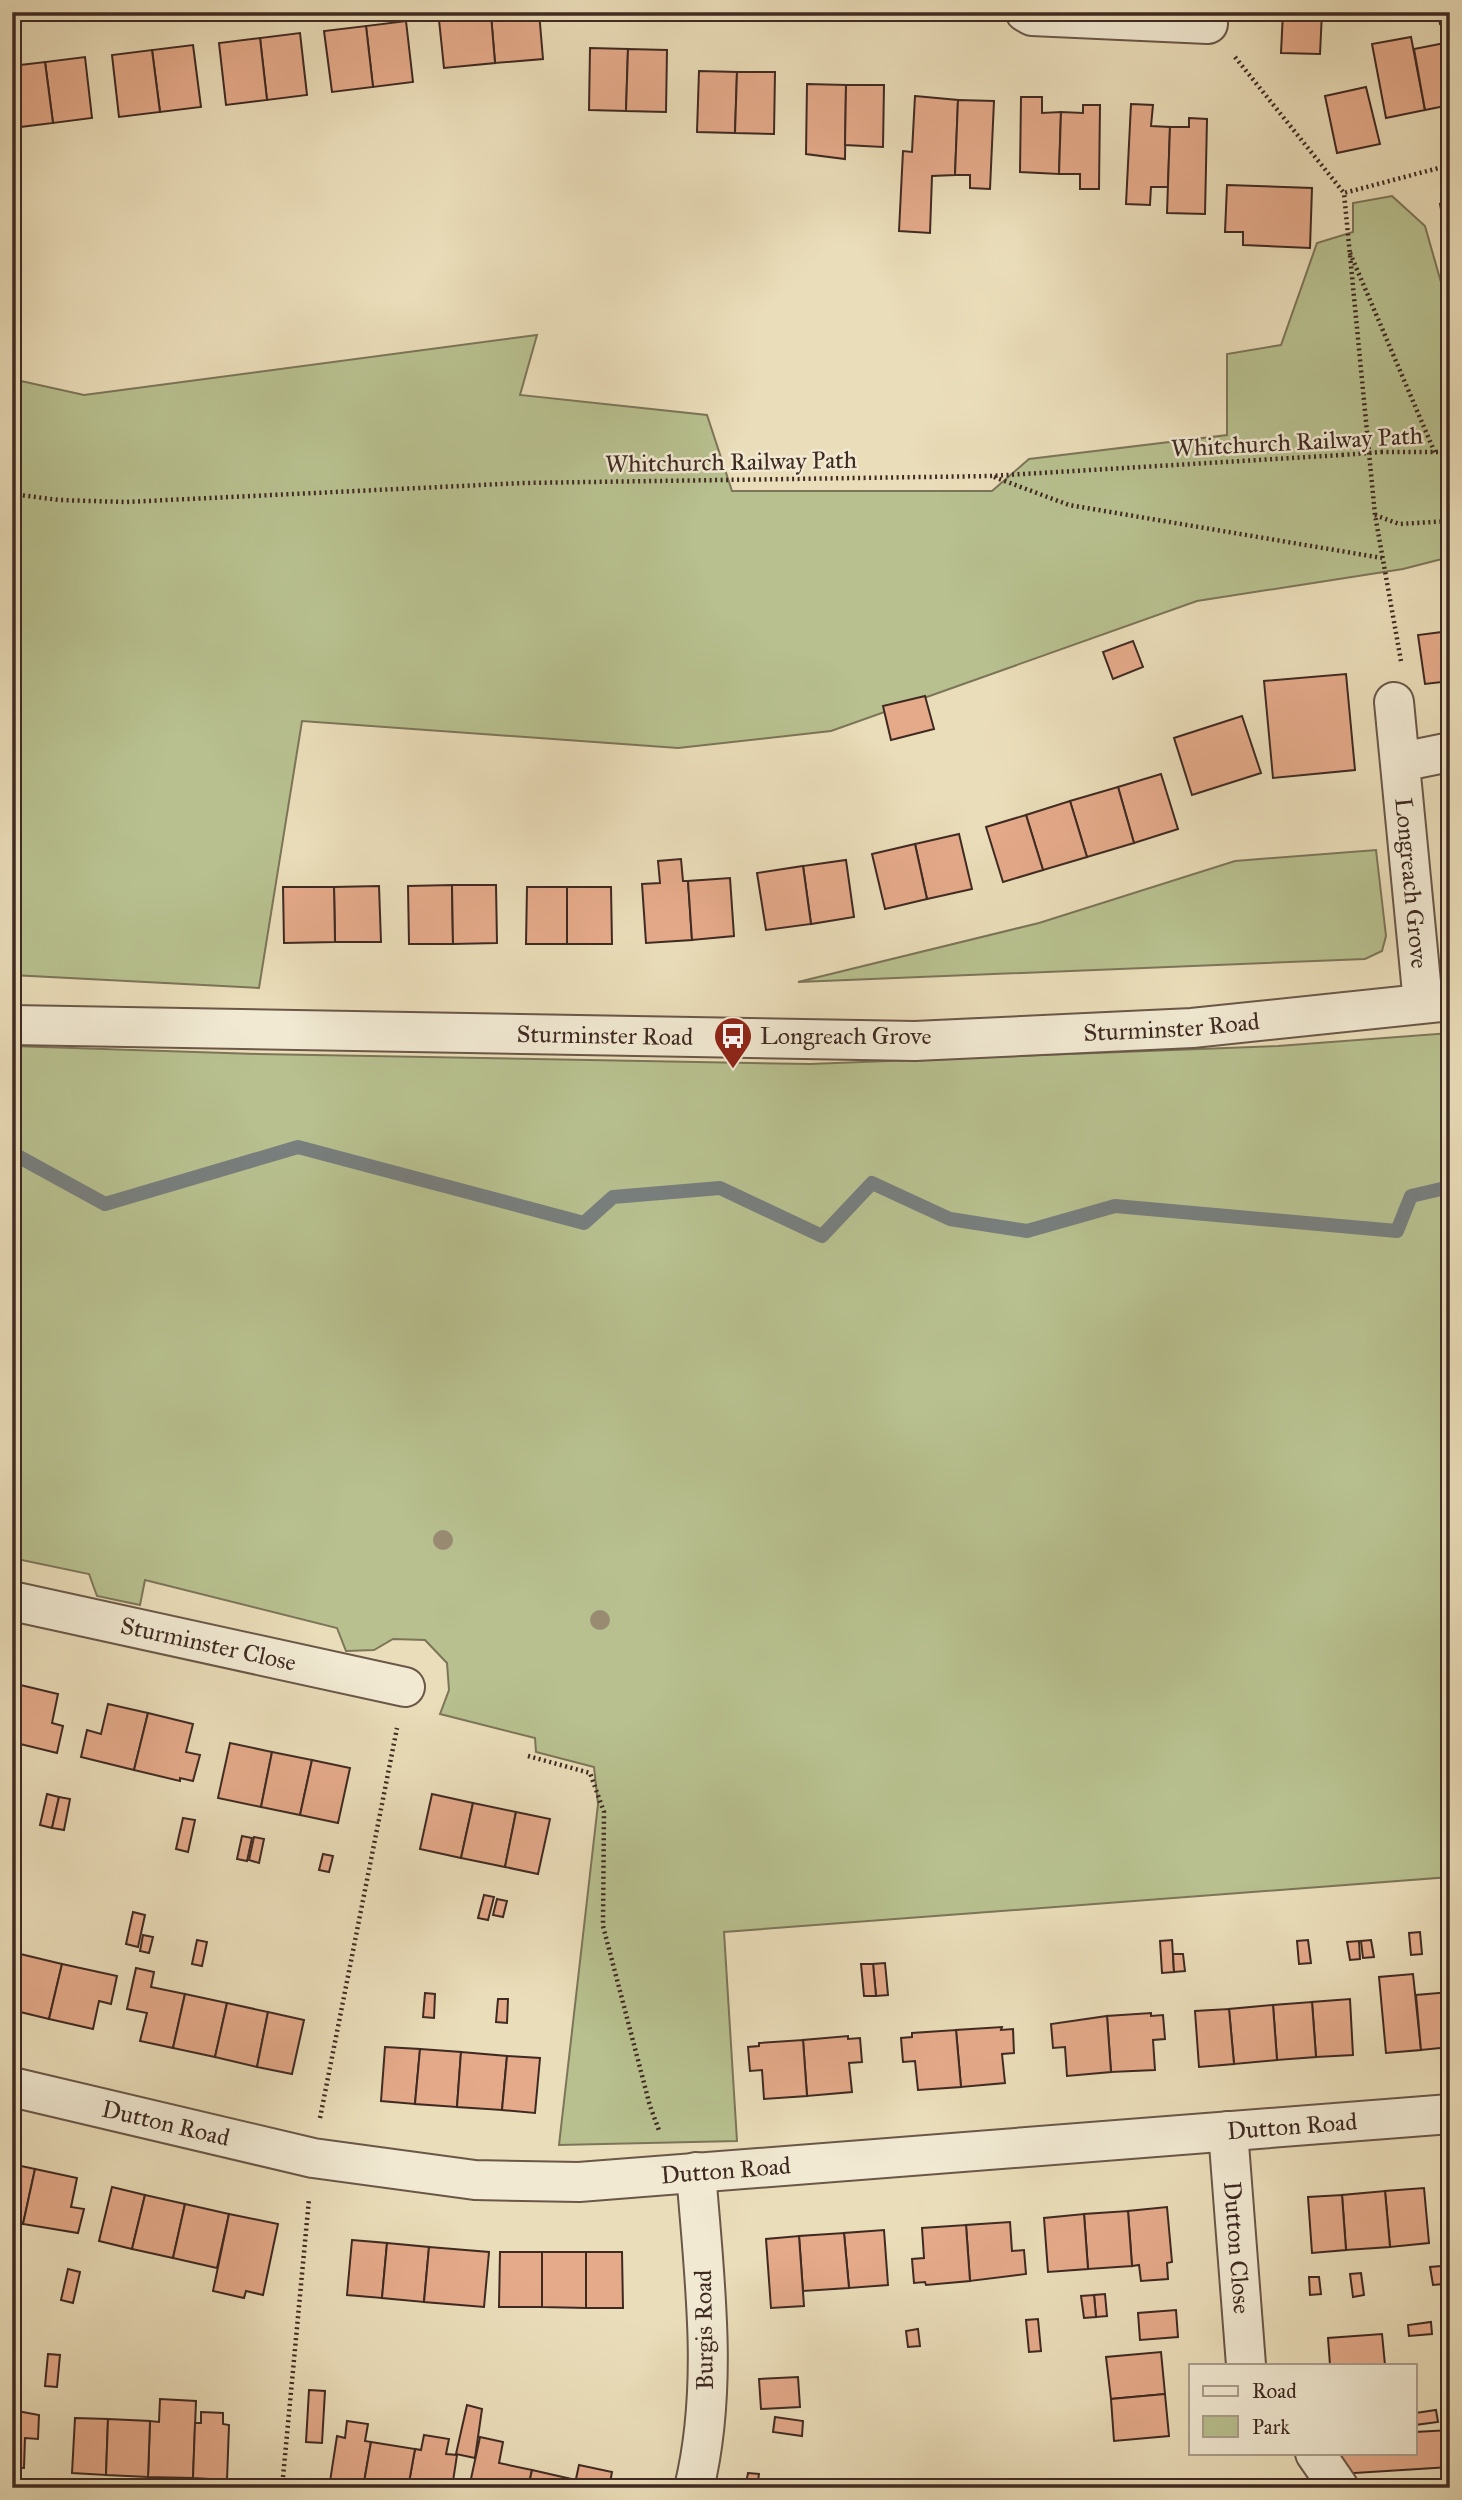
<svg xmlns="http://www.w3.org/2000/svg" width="1462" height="2500" viewBox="0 0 1462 2500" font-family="'IM FELL Great Primer',serif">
  <rect width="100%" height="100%" fill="#eaddb9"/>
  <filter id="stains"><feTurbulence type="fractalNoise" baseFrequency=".00286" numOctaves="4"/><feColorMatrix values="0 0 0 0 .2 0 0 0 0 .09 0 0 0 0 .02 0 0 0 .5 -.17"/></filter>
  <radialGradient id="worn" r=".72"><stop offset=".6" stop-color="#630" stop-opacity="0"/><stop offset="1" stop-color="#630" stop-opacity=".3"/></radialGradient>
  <g fill="#b8c08f" stroke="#7c7558" stroke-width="2">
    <path d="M1392 196 1425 226 1450 314V557L1403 569 1197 601 831 731 678 748 302 721 259 988 12 975V379L84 395 537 335 520 395 707 415 732 491H992L1029 459 1227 435V354L1281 345 1317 243 1353 232V203Z"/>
    <path d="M1376 850 1386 936 1382 951 1365 959 798 982 1039 923 1235 861Z"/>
    <path d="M1450 1033V1877L724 1932 737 2141 559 2145 598 1804 594 1767 536 1752 535 1738 440 1714 449 1690 447 1663 425 1640 393 1639 374 1650 346 1651 337 1628 145 1580 140 1605 97 1596 89 1574 12 1558V1046L258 1054 810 1064 1278 1046Z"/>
  </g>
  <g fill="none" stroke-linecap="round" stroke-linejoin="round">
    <path stroke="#787f7e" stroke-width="14" d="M12 1153 105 1204 298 1147 584 1223 613 1197 720 1188 822 1236 872 1183 950 1219 1027 1231 1115 1206 1397 1231 1411 1196 1450 1187"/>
  </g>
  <g fill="#e5aa8a" stroke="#3f2a22" stroke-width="2">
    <path d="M539 12 543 59 495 63 491 15Z"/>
    <path d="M1283 12H1322L1320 54 1281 53Z"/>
    <path d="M1438 12H1450V22L1440 24Z"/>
    <path d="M491 15 495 63 444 68 439 20Z"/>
    <path d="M406 21 413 82 373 87 366 26Z"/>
    <path d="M366 26 373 87 332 92 324 31Z"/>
    <path d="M300 33 307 95 267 100 260 38Z"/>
    <path d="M1411 37 1425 110 1386 118 1372 44Z"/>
    <path d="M260 38 267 100 226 105 219 43Z"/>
    <path d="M1450 42V105L1425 110 1414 49Z"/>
    <path d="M193 45 201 107 160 112 152 50Z"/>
    <path d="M590 48 628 49 626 111 589 110Z"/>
    <path d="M628 49 667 50 666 112 626 111Z"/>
    <path d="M152 50 160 112 119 117 112 55Z"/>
    <path d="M85 57 92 118 53 123 45 62Z"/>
    <path d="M45 62 53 123 12 128V66Z"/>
    <path d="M699 71 737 72 735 133 697 132Z"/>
    <path d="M737 72H775L774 134 735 133Z"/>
    <path d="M807 84 846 85 845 159 806 154Z"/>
    <path d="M846 85H884L883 147 845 145Z"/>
    <path d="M1366 87 1380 144 1337 153 1325 96Z"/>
    <path d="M915 96 958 100 955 175 932 176 930 233 899 231 903 151 912 152Z"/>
    <path d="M1021 97H1042V113L1061 112 1059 174 1020 172Z"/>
    <path d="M958 100 994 101 990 189 970 188V175H955Z"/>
    <path d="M1131 104 1153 105 1151 126 1170 127 1168 187H1151L1150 205 1126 204Z"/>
    <path d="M1083 105H1100L1099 189H1080V174H1059L1061 112 1083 113Z"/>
    <path d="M1189 118 1207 119 1205 214 1167 213 1170 127H1189Z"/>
    <path d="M1227 185 1312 188 1310 248 1243 245V232H1225Z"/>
    <path d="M1450 203V225L1444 226 1440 204Z"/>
    <path d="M1450 631V681L1425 684 1418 635Z"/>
    <path d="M1133 641 1143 667 1113 679 1103 652Z"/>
    <path d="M1346 674 1355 770 1273 778 1264 681Z"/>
    <path d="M925 696 934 729 891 740 883 706Z"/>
    <path d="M1242 716 1261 773 1192 795 1174 738Z"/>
    <path d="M1161 774 1178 829 1134 843 1118 787Z"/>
    <path d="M1118 787 1134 843 1087 857 1070 801Z"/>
    <path d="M1070 801 1087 857 1043 870 1026 815Z"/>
    <path d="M1026 815 1043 870 1003 882 986 827Z"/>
    <path d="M959 834 972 889 927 899 915 844Z"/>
    <path d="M915 844 927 899 885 909 872 854Z"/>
    <path d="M681 859 683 881H688L692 940 646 943 642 884 660 883 658 861Z"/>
    <path d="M846 860 854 917 811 924 803 866Z"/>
    <path d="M803 866 811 924 766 930 757 873Z"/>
    <path d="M730 878 734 936 692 940 688 881Z"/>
    <path d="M452 885 453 944H409L408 886Z"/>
    <path d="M452 885H496L497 943 453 944Z"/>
    <path d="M379 886 381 942H335L334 887Z"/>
    <path d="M283 887H334L335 942 284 943Z"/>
    <path d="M527 887H567V944H526Z"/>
    <path d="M567 887H611L612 944H567Z"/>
    <path d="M12 1683 58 1694 52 1723 63 1726 57 1753 12 1742Z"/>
    <path d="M108 1704 148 1713 134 1770 81 1757 87 1730 101 1734Z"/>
    <path d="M148 1713 193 1724 186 1752 200 1755 193 1781 180 1778V1781L134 1770Z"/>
    <path d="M230 1743 272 1752 261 1807 218 1798Z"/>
    <path d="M272 1752 312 1760 300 1815 261 1807Z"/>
    <path d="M312 1760 350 1768 338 1823 300 1815Z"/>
    <path d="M47 1794 59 1797 52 1828 40 1825Z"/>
    <path d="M432 1794 473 1803 461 1858 420 1849Z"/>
    <path d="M59 1797 70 1799 64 1830 52 1828Z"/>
    <path d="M473 1803 516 1812 505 1867 461 1858Z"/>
    <path d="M516 1812 550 1819 538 1874 505 1867Z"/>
    <path d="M183 1818 195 1820 188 1852 176 1849Z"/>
    <path d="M242 1836 252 1838 247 1861 237 1859Z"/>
    <path d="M254 1837 264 1839 259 1863 249 1860Z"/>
    <path d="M323 1854 333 1856 329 1872 319 1870Z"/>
    <path d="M484 1895 494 1897 488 1920 478 1918Z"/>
    <path d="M497 1899 507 1901 503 1917 493 1915Z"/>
    <path d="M133 1912 145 1915 138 1947 126 1944Z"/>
    <path d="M1420 1932 1422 1954 1411 1955 1409 1933Z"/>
    <path d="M143 1935 153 1937 149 1953 140 1951Z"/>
    <path d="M197 1940 207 1942 202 1966 192 1964Z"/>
    <path d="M1172 1940 1174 1972 1162 1973 1160 1941Z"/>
    <path d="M1308 1940 1311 1963 1299 1964 1297 1941Z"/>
    <path d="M1371 1940 1374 1957 1363 1958 1361 1941Z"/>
    <path d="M1359 1941 1360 1959 1350 1960 1347 1942Z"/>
    <path d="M12 1952 62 1964 49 2019 12 2010 15 1981 12 1980Z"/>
    <path d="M1173 1954H1183L1185 1971 1174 1972Z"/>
    <path d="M885 1963 888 1995 876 1996 873 1964Z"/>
    <path d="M62 1964 117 1976 111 2004 99 2001 93 2029 49 2019Z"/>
    <path d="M861 1964H873L876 1996H864Z"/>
    <path d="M136 1968 154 1972 151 1987 185 1994 173 2048 140 2041 147 2013 127 2009Z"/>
    <path d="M1413 1974 1421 2050 1386 2053 1379 1977Z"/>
    <path d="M1450 1992V2047L1421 2050 1416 1995Z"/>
    <path d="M425 1993 435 1994 434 2018 423 2017Z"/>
    <path d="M185 1994 227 2003 215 2057 173 2048Z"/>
    <path d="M498 1999H508L507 2023 496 2022Z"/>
    <path d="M1350 1999 1353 2055 1316 2057 1312 2002Z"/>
    <path d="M1312 2002 1316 2057 1277 2060 1273 2005Z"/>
    <path d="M227 2003 268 2012 257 2067 215 2057Z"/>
    <path d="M1273 2005 1277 2060 1234 2064 1229 2009Z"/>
    <path d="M1229 2009 1234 2064 1199 2067 1195 2011Z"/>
    <path d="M268 2012 304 2020 292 2074 257 2067Z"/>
    <path d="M1151 2013V2016L1163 2015 1165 2039 1153 2040 1155 2070 1111 2072 1107 2016Z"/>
    <path d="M1107 2016 1111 2072 1067 2076 1065 2047 1053 2048 1051 2024Z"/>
    <path d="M1002 2027 1001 2030 1013 2029 1014 2053 1002 2054 1005 2083 961 2087 956 2030Z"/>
    <path d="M956 2030 961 2087 918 2090 915 2061 903 2062 901 2038 912 2037V2033Z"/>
    <path d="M848 2036V2039L860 2038 862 2062 849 2063 852 2092 807 2096 803 2040Z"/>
    <path d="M803 2040 807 2096 764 2099 762 2070 750 2071 748 2047 759 2046V2043Z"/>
    <path d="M385 2047 420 2049 415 2104 381 2101Z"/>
    <path d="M420 2049 461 2052 457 2107 415 2104Z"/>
    <path d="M461 2052 507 2056 502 2110 457 2107Z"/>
    <path d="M507 2056 540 2058 535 2113 502 2110Z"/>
    <path d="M12 2164 35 2169 23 2224 12 2222Z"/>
    <path d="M35 2169 77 2178 71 2207 84 2209 78 2233 23 2224Z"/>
    <path d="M112 2187 145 2195 132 2249 99 2241Z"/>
    <path d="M1424 2188 1429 2243 1390 2247 1385 2191Z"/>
    <path d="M1385 2191 1390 2247 1346 2250 1342 2195Z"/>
    <path d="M145 2195 185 2204 173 2258 132 2249Z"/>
    <path d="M1342 2195 1346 2250 1312 2253 1308 2197Z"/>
    <path d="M185 2204 229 2214 217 2268 173 2258Z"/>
    <path d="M1167 2207 1172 2262 1167 2263 1168 2279 1141 2281 1139 2265 1132 2266 1128 2211Z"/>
    <path d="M1128 2211 1132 2266 1088 2269 1084 2214Z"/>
    <path d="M229 2214 278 2224 263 2295 246 2291 244 2298 213 2291Z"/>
    <path d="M1084 2214 1088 2269 1048 2272 1044 2218Z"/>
    <path d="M1010 2222 1012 2251 1024 2250 1026 2274 970 2281 966 2225Z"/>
    <path d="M966 2225 970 2281 926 2285 925 2282 914 2283 912 2259 924 2258 922 2228Z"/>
    <path d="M884 2230 888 2285 849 2288 844 2233Z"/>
    <path d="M844 2233 849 2288 803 2291 799 2236Z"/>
    <path d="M799 2236 804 2306 771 2308 766 2239Z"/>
    <path d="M352 2240 387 2243 382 2298 347 2295Z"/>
    <path d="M387 2243 429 2247 424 2302 382 2298Z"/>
    <path d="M429 2247 489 2252 484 2307 424 2302Z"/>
    <path d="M500 2252H542V2307H499Z"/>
    <path d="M542 2252H586V2308L542 2307Z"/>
    <path d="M586 2252H622L623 2308H586Z"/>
    <path d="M1441 2266 1443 2284 1433 2285 1430 2267Z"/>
    <path d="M68 2269 80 2272 73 2303 61 2300Z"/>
    <path d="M1361 2273 1364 2295 1353 2297 1350 2274Z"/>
    <path d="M1309 2277H1319L1321 2294 1310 2295Z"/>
    <path d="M1105 2294 1107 2316 1096 2317 1094 2295Z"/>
    <path d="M1094 2295 1096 2317 1084 2318 1081 2296Z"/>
    <path d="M1176 2310 1178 2337 1140 2340 1138 2313Z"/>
    <path d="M1038 2319 1041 2351 1029 2352 1026 2320Z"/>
    <path d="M1431 2322 1432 2334 1409 2336 1408 2325Z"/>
    <path d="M918 2329 920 2346 908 2347 906 2331Z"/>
    <path d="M1382 2334 1385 2365H1330L1328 2338Z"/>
    <path d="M1161 2352 1165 2394 1111 2399 1106 2357Z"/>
    <path d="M48 2354 60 2355 57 2387 45 2386Z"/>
    <path d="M798 2377 800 2407 761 2409 759 2379Z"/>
    <path d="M309 2390 325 2391 322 2443 306 2442Z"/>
    <path d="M1165 2394 1169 2436 1114 2441 1111 2399Z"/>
    <path d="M160 2399 196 2401 193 2478 148 2477 150 2421 159 2422Z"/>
    <path d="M467 2405 482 2409 475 2458 456 2454Z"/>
    <path d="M12 2410 39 2415 38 2439 25 2438 24 2468 12 2467Z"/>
    <path d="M1436 2410 1438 2422 1415 2425V2413Z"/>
    <path d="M201 2412 223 2413V2424L229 2425 227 2480 193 2478 195 2423H201Z"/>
    <path d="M775 2417 803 2421 802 2436 773 2432Z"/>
    <path d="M75 2418 108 2419 106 2475 72 2473Z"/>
    <path d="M108 2419 150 2421 148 2477 106 2475Z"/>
    <path d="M347 2421 368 2424 365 2441 371 2442 363 2488H329L337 2436 345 2438Z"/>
    <path d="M1450 2430V2467L1339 2474 1338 2453H1415V2432Z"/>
    <path d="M424 2435 449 2439 446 2454 457 2455 452 2488H408L415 2449 421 2450Z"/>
    <path d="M480 2437 503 2442 499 2463 532 2470 528 2488H469Z"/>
    <path d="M371 2442 415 2449 408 2488H363Z"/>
    <path d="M579 2465 612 2472 609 2488H574Z"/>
    <path d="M532 2470 576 2480 574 2488H528Z"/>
    <path d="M748 2473 759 2474 757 2488H745Z"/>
    <path d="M796 2480 807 2483 806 2488H793Z"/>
  </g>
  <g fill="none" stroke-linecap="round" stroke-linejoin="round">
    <defs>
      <g id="minor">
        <path d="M1025 12 1032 16 1208 24"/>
        <path id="s1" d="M1394 702 1423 1003"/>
        <path d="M1401 762 1450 752"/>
        <path id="s2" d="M12 1025 915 1041 1192 1028 1450 1001"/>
        <path id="s3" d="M12 1601 405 1687"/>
        <path id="s4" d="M12 2087 313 2158 475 2180 579 2182 1450 2114"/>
        <path id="s5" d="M1228 2131 1246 2365"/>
        <path d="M1315 2453 1339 2488"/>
        <path d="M694 2488C719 2385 704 2276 696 2172"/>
      </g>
    </defs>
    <use href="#minor" stroke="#6a5748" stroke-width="42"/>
    <g stroke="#3f2a22" stroke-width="4.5" stroke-dasharray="2 3.5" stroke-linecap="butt">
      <path d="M1235 57 1344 193"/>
      <path d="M1350 253 1435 453"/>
      <path d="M1381 452H1450"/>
      <path d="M994 477 1069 505 1382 558"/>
      <path d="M12 494 59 500 126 502 523 483 990 476 1342 455"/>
      <path d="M1375 515 1399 524 1450 521"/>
      <path d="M1401 661 1375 515 1344 193 1450 165"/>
      <path d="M528 1756 590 1773 604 1812 603 1926 650 2106 660 2133"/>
      <path d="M320 2118 397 1728"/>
      <path d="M282 2488 309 2199"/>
    </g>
    <use href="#minor" stroke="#f1e9d2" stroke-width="38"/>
    <path stroke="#3f2a22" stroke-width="4.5" stroke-dasharray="2 3.5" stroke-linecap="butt" d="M1342 455 1381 452"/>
  </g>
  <g fill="#998b72">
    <circle cx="443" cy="1540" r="10"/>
    <circle cx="600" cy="1620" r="10"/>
  </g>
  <defs>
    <symbol id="bus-pin" viewBox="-11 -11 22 30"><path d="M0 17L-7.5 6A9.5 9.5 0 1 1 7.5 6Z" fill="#8f2418" stroke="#f1e9d2"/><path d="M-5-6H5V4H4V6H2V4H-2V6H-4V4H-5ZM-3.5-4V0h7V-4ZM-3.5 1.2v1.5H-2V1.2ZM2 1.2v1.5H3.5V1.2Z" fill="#fff"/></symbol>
  </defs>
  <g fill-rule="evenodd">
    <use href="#bus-pin" x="711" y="1014" width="44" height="60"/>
  </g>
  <g text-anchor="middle" stroke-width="5" stroke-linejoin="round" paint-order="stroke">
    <g font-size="24" fill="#3f2a22" stroke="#f1e9d2">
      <text transform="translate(1297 442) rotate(-3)" y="8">Whitchurch Railway Path</text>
      <text transform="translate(731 462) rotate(-1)" y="8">Whitchurch Railway Path</text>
      <text dy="8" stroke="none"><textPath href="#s1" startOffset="182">Longreach Grove</textPath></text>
      <text dy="8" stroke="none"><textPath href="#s2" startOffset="1160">Sturminster Road</textPath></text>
      <text dy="8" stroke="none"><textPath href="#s2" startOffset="593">Sturminster Road</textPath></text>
      <text dy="8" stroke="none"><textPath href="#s3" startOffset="201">Sturminster Close</textPath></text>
      <text dy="8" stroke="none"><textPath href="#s4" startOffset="158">Dutton Road</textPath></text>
      <text dy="8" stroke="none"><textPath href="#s4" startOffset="1292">Dutton Road</textPath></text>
      <text dy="8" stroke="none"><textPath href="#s4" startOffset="724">Dutton Road</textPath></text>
      <text dy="8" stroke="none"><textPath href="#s5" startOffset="117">Dutton Close</textPath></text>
      <text transform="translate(704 2330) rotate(-91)" y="8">Burgis Road</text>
    </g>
    <g font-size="24" fill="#3f2a22" stroke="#f1e9d2" text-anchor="start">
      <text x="760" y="1044">Longreach Grove</text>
    </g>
  </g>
  <rect width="1462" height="2500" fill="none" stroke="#eaddb9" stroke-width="42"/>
  <rect x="14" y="14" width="1434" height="2472" fill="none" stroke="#3f2a22" stroke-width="3.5"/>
  <rect x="21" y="21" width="1420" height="2458" fill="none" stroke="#3f2a22" stroke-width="2"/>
  <rect x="1189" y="2364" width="228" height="91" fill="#f1e9d2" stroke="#aa9d8c" stroke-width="2"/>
  <rect x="1203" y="2386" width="35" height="10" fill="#f1e9d2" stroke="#aa9d8c" stroke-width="2"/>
  <text x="1252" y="2398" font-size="21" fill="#3f2a22">Road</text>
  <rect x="1203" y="2416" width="35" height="21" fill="#b8c08f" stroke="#aa9d8c" stroke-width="2"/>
  <text x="1252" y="2434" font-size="21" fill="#3f2a22">Park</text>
  <rect width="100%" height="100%" filter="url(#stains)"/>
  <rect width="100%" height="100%" fill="url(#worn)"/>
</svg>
